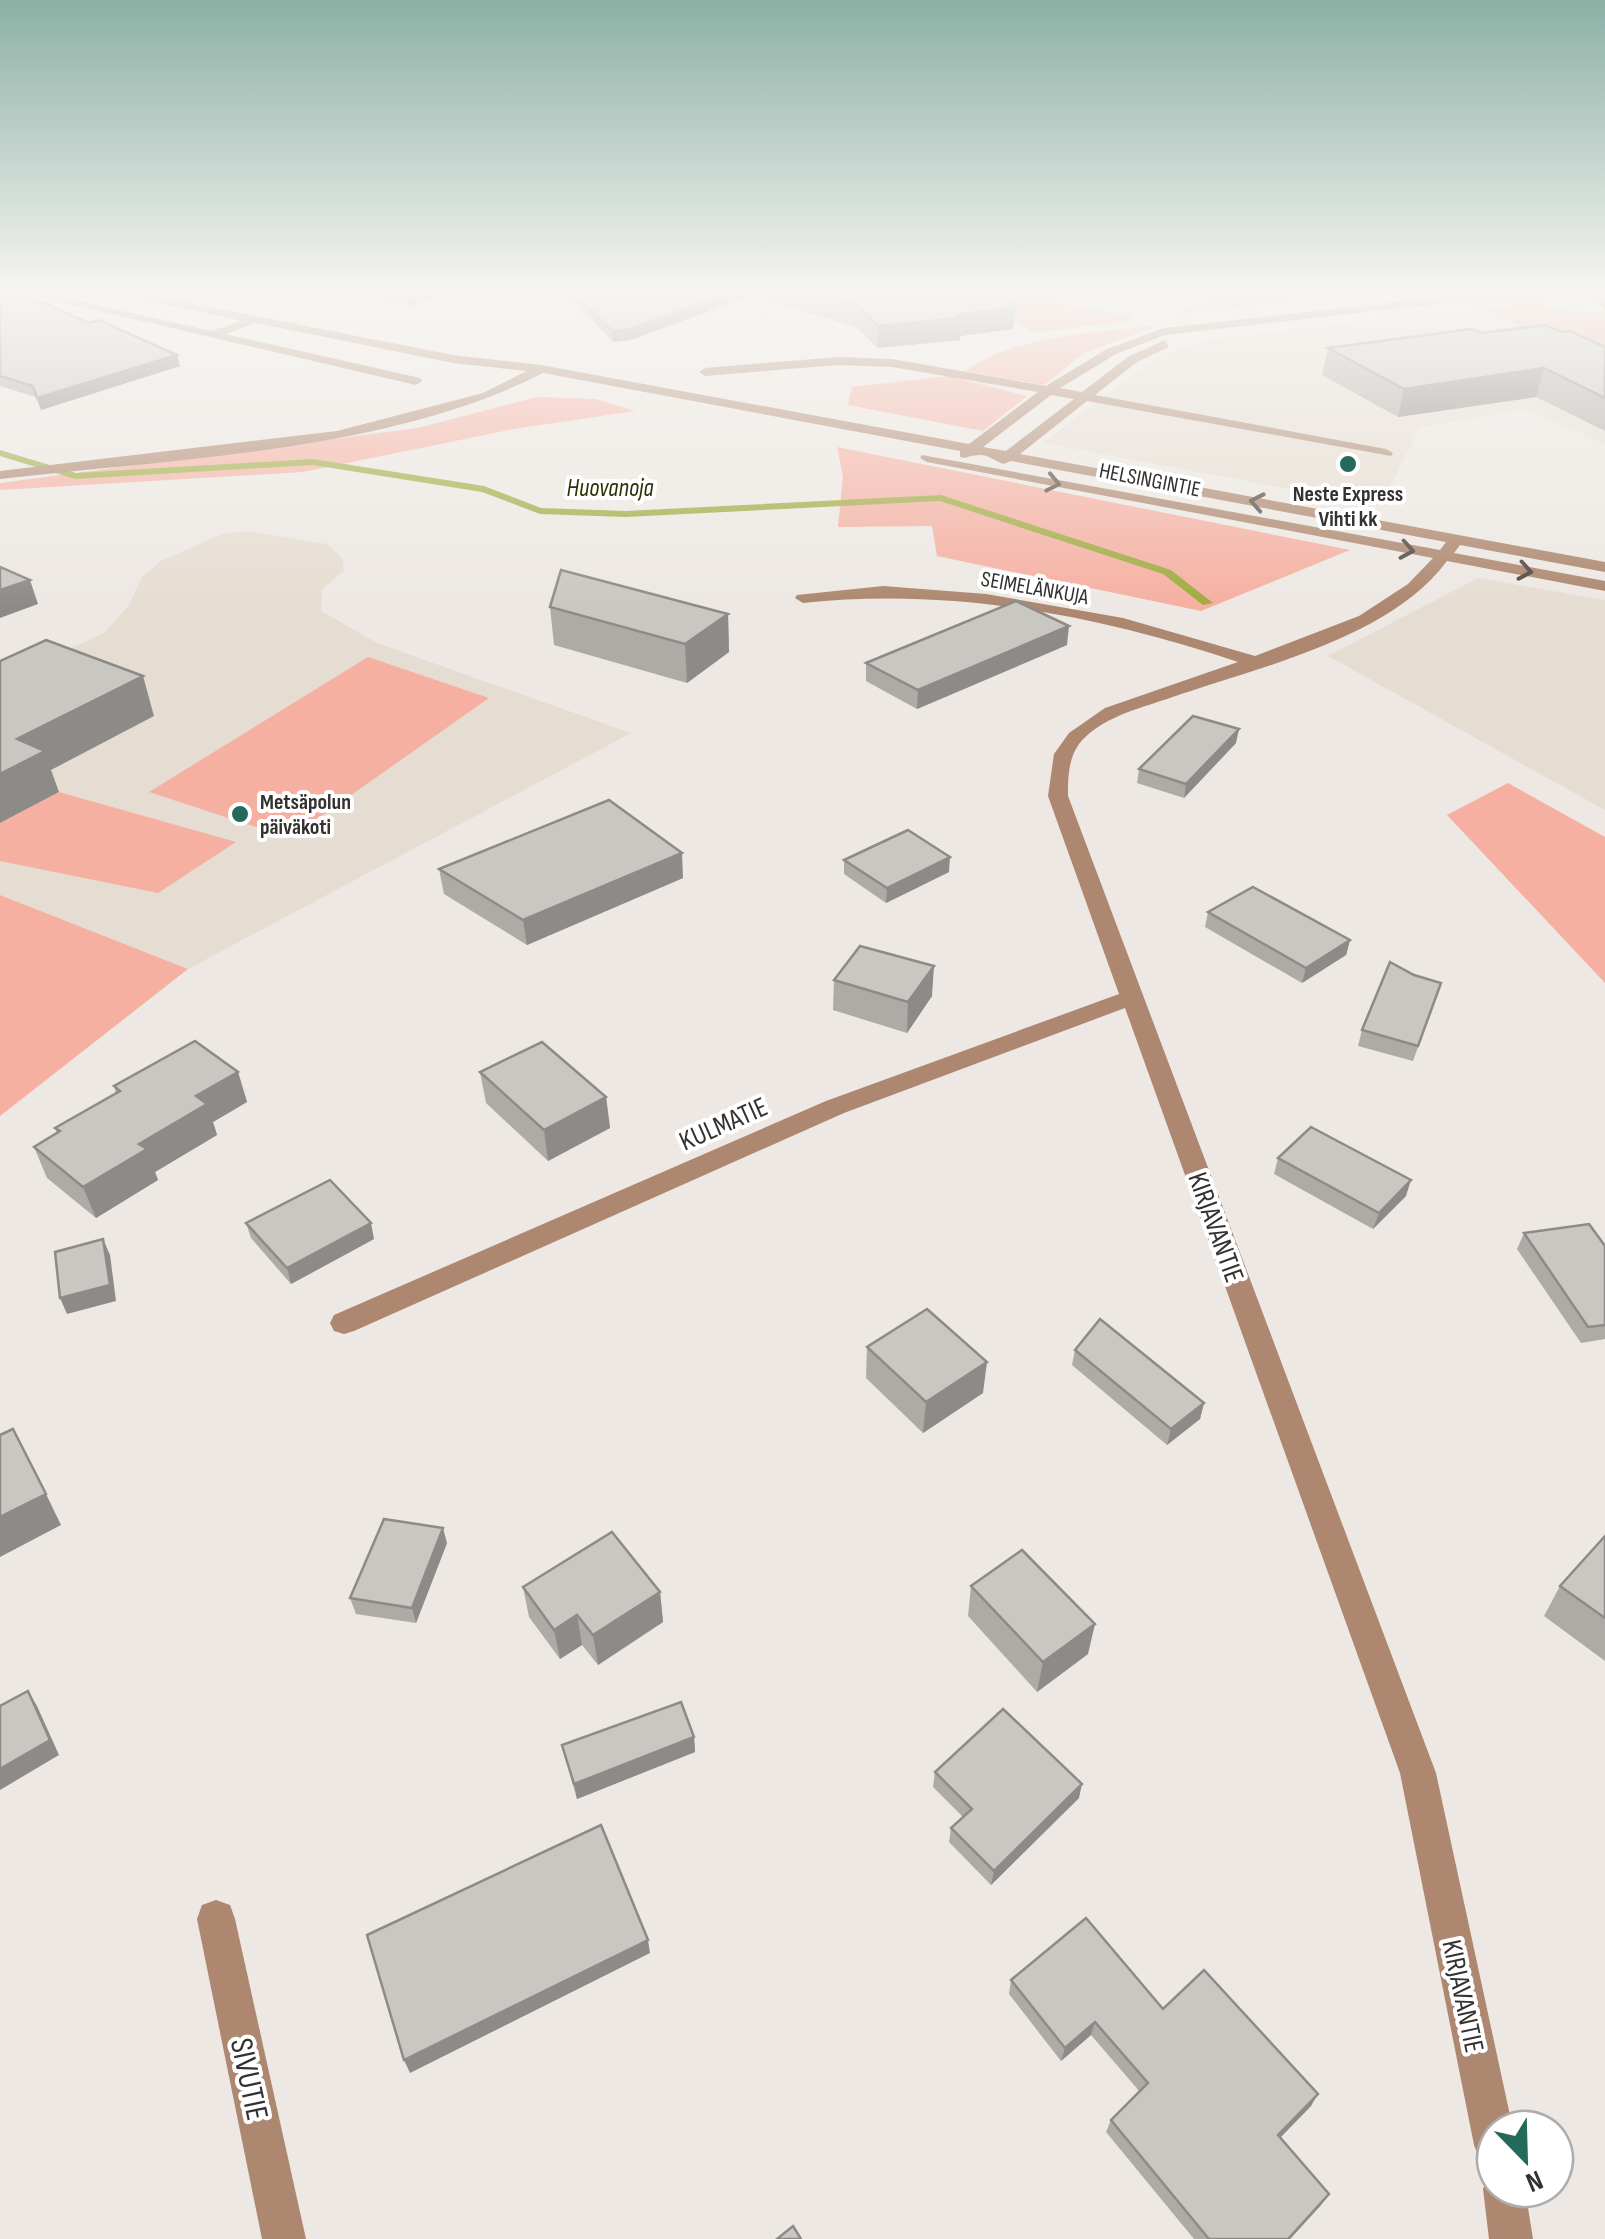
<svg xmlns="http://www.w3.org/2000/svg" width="1605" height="2239" viewBox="0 0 1605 2239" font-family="'Sofia Sans Condensed',sans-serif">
  <rect width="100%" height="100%" fill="#ede8e3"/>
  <g fill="#e6ddd2">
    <path d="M1479 307 1571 350 1605 396 1548 406 1605 407V444L1527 409 1420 427 1380 506 1043 443 1162 353 1215 339Z"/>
    <path d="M249 531 326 544 342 557 344 571 322 589 321 611 377 643 631 733 188 969 0 895V681L104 633 129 605 142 577 161 561 222 534Z"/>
    <path d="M1478 578 1605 600V810L1328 656Z"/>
  </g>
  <g fill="#f5b0a2">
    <path d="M977 293 1059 297V303L1134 316 1128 321 1034 333 974 298Z"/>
    <path d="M1217 293H1396L1182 313Z"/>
    <path d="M1542 302 1557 310 1605 312V352L1571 350 1479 307Z"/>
    <path d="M1150 326 1152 328 1084 353 1044 385 965 371C1019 335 1087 334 1150 326Z"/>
    <path d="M948 376 1027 396 983 431 848 405 852 387Z"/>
    <path d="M537 397 596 399 635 411 514 429 303 472 0 490V483L417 428Z"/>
    <path d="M837 447 1350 550 1201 611 937 556 932 526 838 527 843 477Z"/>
    <path d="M368 657 489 698 290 838 149 792Z"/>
    <path d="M1508 783 1605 837V983L1447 815Z"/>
    <path d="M59 792 236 842 158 893 0 861V823Z"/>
    <path d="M0 895 188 969 0 1116Z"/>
  </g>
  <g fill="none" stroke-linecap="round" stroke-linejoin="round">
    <path fill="#a0aa40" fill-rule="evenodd" d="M0 450 76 473 313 459 484 486 541 508 626 511 941 495 1171 570 1213 603 1203 605 1163 574 940 501 626 517 540 514 482 492 313 465 75 479 0 456Z"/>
    <g fill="#ad876f" fill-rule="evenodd">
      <path d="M22 293H43L211 331 242 321 115 293H139L453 355 541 365 969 444 1038 392 892 367 838 365 705 376 699 372 705 368 838 357 892 359 1046 386 1107 349 1164 328 1476 293H1575L1522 301 1482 299 1165 335 1116 354 1060 388 1082 392 1129 356 1165 340 1169 347 1137 362 1095 395 1386 449 1393 453 1391 456 1087 401 1020 454 1605 562V572L1460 545 1454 553 1605 581V591L1447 561C1388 640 1257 667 1167 699 1137 709 1100 718 1079 744 1068 759 1068 779 1068 796L1436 1773 1513 2129H1495V2166L1480 2160 1474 2145 1400 1773 1125 1008 844 1113 354 1331 344 1334 334 1331 330 1323 334 1315 826 1101 1119 994 1048 796 1054 754 1069 733 1105 708 1238 662C1098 615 951 587 803 603L795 598 797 595 883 586 986 594 1123 618 1255 656 1359 616 1408 584 1433 558 927 462 920 458 922 455 1440 550 1446 542 1011 461 1003 464C989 458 985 451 965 458L960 457V451L543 373C388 452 172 459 0 479V471L337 431 483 393 527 371 453 363 256 323 225 334 420 378 422 381 416 385ZM1051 395 1074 399 1006 451 983 447Z"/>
      <path d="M1584 293H1596L1605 301V310Z"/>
      <path d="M216 1900 230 1905 235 1919 306 2239H262L197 1919 202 1905Z"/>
      <path d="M1495 2171V2189H1525L1533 2239H1489L1483 2189 1489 2174Z"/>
    </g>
  </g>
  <g fill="#adaba6">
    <path d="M0 293 180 366 41 410 36 397 0 386Z"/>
    <path d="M366 293H449L410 306Z"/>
    <path d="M565 293H757L631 340 613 342Z"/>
    <path d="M769 293H992L1015 307 1013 329 960 336V340L878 348 856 327 770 301Z"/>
    <path d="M1562 332 1605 347V431L1536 397 1398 417 1322 375 1328 348 1481 333Z"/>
    <path d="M550 607 728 614 729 652 687 683 554 645Z"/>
    <path d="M1067 645 917 709 866 681V663Z"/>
    <path d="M1236 743 1184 798 1137 783 1139 769Z"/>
    <path d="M844 860 949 872 886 903 844 874Z"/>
    <path d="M439 869 683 878 527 945 444 894Z"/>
    <path d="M1208 912 1350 940 1346 955 1302 983 1205 927Z"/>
    <path d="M1414 975 1441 983 1413 1061 1358 1046 1362 1030Z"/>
    <path d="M834 980 932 996 907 1033 833 1010Z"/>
    <path d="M238 1072 247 1102 213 1122 217 1135 155 1172 158 1180 96 1218 47 1178 34 1147 57 1133 55 1128 116 1094 114 1086Z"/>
    <path d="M480 1072 606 1097 610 1128 548 1161 486 1103Z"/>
    <path d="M1278 1158 1406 1196 1373 1229 1274 1174Z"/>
    <path d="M246 1223 374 1239 291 1284 251 1238Z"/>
    <path d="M1524 1233 1605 1246V1339L1581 1343 1517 1249Z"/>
    <path d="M867 1347 983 1393 923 1433 866 1378Z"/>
    <path d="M1075 1350 1204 1403 1200 1419 1167 1445 1072 1365Z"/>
    <path d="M1605 1536V1661L1544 1616 1560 1586Z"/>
    <path d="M447 1543 416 1623 356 1614 350 1598Z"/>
    <path d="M971 1586 1088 1654 1037 1692 968 1616Z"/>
    <path d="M523 1587 660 1592 663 1622 598 1665 582 1645 560 1659 529 1617Z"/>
    <path d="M694 1737 695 1752 577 1799 562 1745Z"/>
    <path d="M935 1772 1079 1798 991 1885 949 1842 951 1828 963 1817 933 1787Z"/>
    <path d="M1011 1980 1163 2009 1311 2106 1280 2138 1321 2205 1290 2239H1194L1106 2132 1111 2120 1140 2092 1091 2035 1061 2061 1009 1994Z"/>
  </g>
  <g fill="#8d8b87">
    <path d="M415 293H449L410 306 408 295Z"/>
    <path d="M729 293H757L631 340 613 342 612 331Z"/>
    <path d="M1015 307 1013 329 960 336V340L878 348V326Z"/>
    <path d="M177 355 180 366 41 410 37 398Z"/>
    <path d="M1544 368 1536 397 1398 417 1404 389Z"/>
    <path d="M30 580 38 604 0 618V590Z"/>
    <path d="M728 614 729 652 687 683 685 644Z"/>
    <path d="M1069 626 1067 645 917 709 918 690Z"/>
    <path d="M143 676 154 716 51 770 59 792 0 823V774L17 739Z"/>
    <path d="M1239 729 1236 743 1184 798 1186 784Z"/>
    <path d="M682 853 683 878 527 945 523 920Z"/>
    <path d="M950 857 949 872 886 903 887 888Z"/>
    <path d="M1350 940 1346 955 1302 983 1306 968Z"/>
    <path d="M934 966 932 996 907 1033 908 1002Z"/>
    <path d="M238 1072 247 1102 213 1122 217 1135 155 1172 158 1180 96 1218 83 1187 139 1144 196 1096Z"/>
    <path d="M606 1097 610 1128 548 1161 544 1130Z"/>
    <path d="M1411 1180 1406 1196 1373 1229 1379 1213Z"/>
    <path d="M371 1223 374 1239 291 1284 287 1268Z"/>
    <path d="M103 1239 110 1255 116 1301 67 1314 60 1298Z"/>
    <path d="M987 1362 983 1393 923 1433 926 1402Z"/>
    <path d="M1204 1403 1200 1419 1167 1445 1171 1429Z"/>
    <path d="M46 1494 61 1525 0 1557V1517Z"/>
    <path d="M443 1528 447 1543 416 1623 412 1608Z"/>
    <path d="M660 1592 663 1622 598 1665 593 1635Z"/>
    <path d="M577 1615 582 1645 560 1659 554 1630Z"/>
    <path d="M1095 1624 1088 1654 1037 1692 1043 1662Z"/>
    <path d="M28 1691 37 1706 59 1755 0 1790V1769Z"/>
    <path d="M694 1737 695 1752 577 1799 574 1784Z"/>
    <path d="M1082 1784 1079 1798 991 1885 994 1871Z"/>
    <path d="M648 1940 650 1953 410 2073 404 2060Z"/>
    <path d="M1095 2022 1091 2035 1061 2061 1065 2048Z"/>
    <path d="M1318 2094 1311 2106 1271 2147 1278 2135Z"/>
    <path d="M1329 2194 1321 2205 1290 2239H1288Z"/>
  </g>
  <g fill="#c9c7c1" stroke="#8d8b87" stroke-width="2.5">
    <path d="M0 293H14L41 302 89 323 99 320 177 355 37 398 33 386 0 376Z"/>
    <path d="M574 293H729L630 329 612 331Z"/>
    <path d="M817 293H992L1015 307 957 315 961 318 878 326 857 305Z"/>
    <path d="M1545 325 1562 332 1570 331 1605 347V398L1544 368 1404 389 1328 348 1471 329 1481 333Z"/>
    <path d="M0 567 30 580 0 590Z"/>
    <path d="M561 570 728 614 685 644 550 607Z"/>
    <path d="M1016 601 1069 626 918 690 866 663Z"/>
    <path d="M46 640 143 676 17 739 45 751 0 774V661Z"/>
    <path d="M1193 716 1239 729 1186 784 1139 769Z"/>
    <path d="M609 800 682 853 523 920 439 869Z"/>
    <path d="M908 830 950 857 887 888 844 860Z"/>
    <path d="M1253 887 1350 940 1306 968 1208 912Z"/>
    <path d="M860 946 934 966 908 1002 834 980Z"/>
    <path d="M1390 962 1414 975 1441 983 1418 1046 1362 1030Z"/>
    <path d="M195 1041 238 1072 196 1096 207 1104 139 1144 147 1149 83 1187 34 1147 60 1131 55 1128 120 1091 114 1086Z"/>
    <path d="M542 1042 606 1097 544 1130 480 1072Z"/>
    <path d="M1311 1127 1411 1180 1379 1213 1278 1158Z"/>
    <path d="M330 1180 371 1223 287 1268 246 1223Z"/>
    <path d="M1589 1224 1605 1246V1325L1588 1327 1524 1233Z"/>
    <path d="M103 1239 110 1285 60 1298 55 1252Z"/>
    <path d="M927 1309 987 1362 926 1402 867 1347Z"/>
    <path d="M1100 1319 1204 1403 1171 1429 1075 1350Z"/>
    <path d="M13 1429 46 1494 0 1517V1435Z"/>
    <path d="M384 1519 443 1528 412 1608 350 1598Z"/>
    <path d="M612 1532 660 1592 593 1635 577 1615 554 1630 523 1587Z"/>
    <path d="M1605 1536V1618L1560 1586Z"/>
    <path d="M1022 1550 1095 1624 1043 1662 971 1586Z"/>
    <path d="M28 1691 50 1740 0 1769V1706Z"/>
    <path d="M681 1702 694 1737 574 1784 562 1745Z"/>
    <path d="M1003 1709 1082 1784 994 1871 951 1828 972 1809 935 1772Z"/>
    <path d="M601 1825 648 1940 404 2060 367 1935Z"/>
    <path d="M1086 1918 1163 2009 1204 1970 1318 2094 1278 2135 1329 2194 1288 2239H1209L1111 2120 1148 2083 1095 2022 1065 2048 1011 1980Z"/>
    <path d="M793 2226 801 2239H777Z"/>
  </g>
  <defs><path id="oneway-chevron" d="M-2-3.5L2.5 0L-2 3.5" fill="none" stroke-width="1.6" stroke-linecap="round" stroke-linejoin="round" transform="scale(2.5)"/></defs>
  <g stroke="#524740">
    <use href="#oneway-chevron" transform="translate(1053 483) rotate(12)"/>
    <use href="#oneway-chevron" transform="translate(1257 502) rotate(-169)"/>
    <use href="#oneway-chevron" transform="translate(1407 550) rotate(10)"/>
    <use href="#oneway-chevron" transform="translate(1525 571) rotate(10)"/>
  </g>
  <linearGradient id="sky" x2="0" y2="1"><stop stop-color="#8bb0a5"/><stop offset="0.48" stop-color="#f7f5f2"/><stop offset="1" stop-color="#f7f5f2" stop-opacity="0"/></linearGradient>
  <rect width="1605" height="607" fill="url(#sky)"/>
  <g fill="#25695a" stroke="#fff" stroke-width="4">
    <circle cx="1348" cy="464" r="10"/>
    <circle cx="240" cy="814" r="10"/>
  </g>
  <g text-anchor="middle" stroke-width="8" stroke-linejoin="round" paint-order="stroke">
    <g font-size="22" fill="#343230" stroke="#fff">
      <text transform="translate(1150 479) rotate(11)" y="8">HELSINGINTIE</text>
      <text transform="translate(1035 587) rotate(10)" y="8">SEIMELÄNKUJA</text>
    </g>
    <g font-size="22" font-weight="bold" fill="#343230" stroke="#fff">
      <text x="1348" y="501">Neste Express<tspan x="1348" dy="25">Vihti kk</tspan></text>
      <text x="260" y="809" text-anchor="start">Metsäpolun<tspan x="260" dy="25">päiväkoti</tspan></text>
    </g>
    <g font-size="25" font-style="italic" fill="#2e3104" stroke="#fff">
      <text x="610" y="496">Huovanoja</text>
    </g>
    <g font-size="28" fill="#343230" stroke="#fff">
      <text transform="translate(723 1123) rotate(-24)" y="10">KULMATIE</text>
      <text transform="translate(1217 1227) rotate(70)" y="10">KIRJAVANTIE</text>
      <text transform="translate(1464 1996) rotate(78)" y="10">KIRJAVANTIE</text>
    </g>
    <g font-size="32" fill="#343230" stroke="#fff">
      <text transform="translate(250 2079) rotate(78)" y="11">SIVUTIE</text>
    </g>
  </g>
  <g transform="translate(1525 2159) rotate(157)"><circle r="48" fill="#ffffff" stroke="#aeadac" stroke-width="2.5"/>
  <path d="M0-8L18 38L0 25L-18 38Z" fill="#25695a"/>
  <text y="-15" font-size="28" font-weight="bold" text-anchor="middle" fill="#343230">N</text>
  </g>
</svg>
